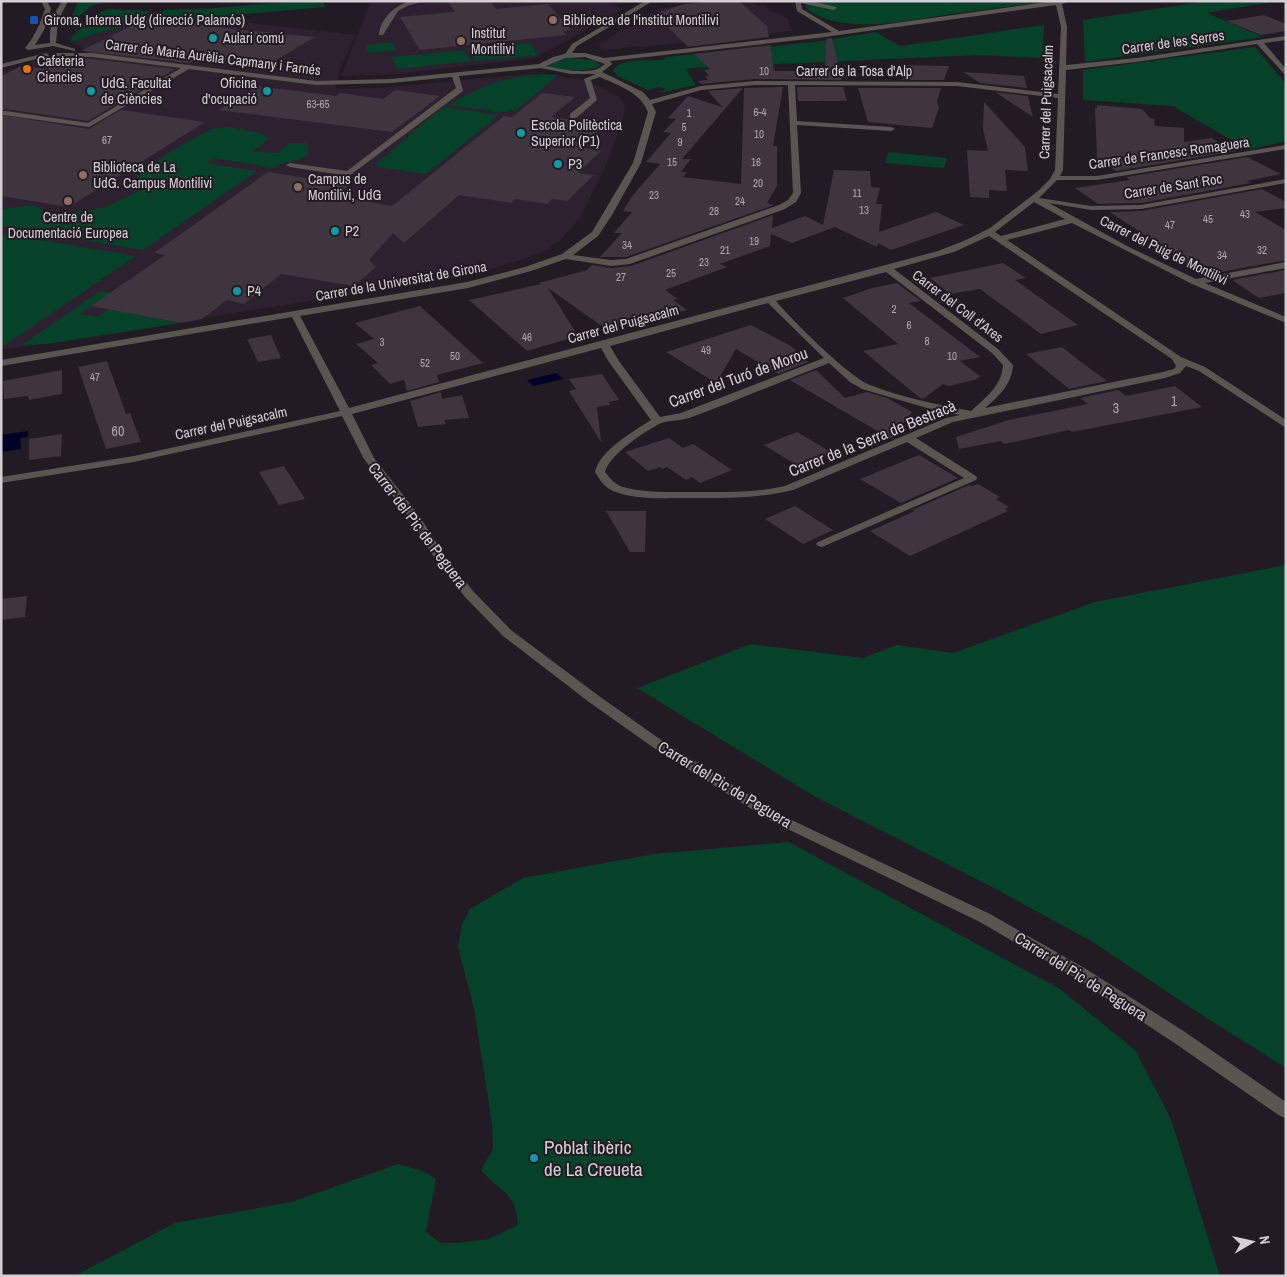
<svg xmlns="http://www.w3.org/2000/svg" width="1287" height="1277" viewBox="0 0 1287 1277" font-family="'Archivo Narrow',sans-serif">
  <rect width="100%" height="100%" fill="#231b23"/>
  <g fill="#2e212f">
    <path d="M371 1H612L621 10 535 58 394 74 341 76Z"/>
    <path d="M723 1H752L757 6 764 5 769 10 787 18 791 27 789 28 793 31 641 47 639 46 602 50 598 44 601 43 600 42 608 40 620 30 637 26 638 25 634 21 657 10 687 4Z"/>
    <path d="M104 11H146L355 35 340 70 335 89 380 88 530 74 587 80 620 98 625 106 623 119 606 165 580 218 559 241 544 251 530 257 472 275 1 350V72L32 62 76 59 88 52 74 43Z"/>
  </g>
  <g fill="#06412a">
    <path d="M78 1H111L91 6 76 19H71Z"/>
    <path d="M297 1H323L325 7 188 19 183 21 150 17 164 10 216 8Z"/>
    <path d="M807 1H1042V2C1012 6 981 10 951 14 910 20 841 37 806 8Z"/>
    <path d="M1208 1H1276L1207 13 1263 37 1085 62 1083 20Z"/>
    <path d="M108 9 152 11 115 30 110 29 71 42V39C75 32 101 10 108 9Z"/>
    <path d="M1044 25 1042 58 977 55 693 68 686 69 696 85 664 92H660L667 89 659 87 648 90 617 76 613 70C621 57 649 61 663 60L666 57 814 42 876 32 900 46Z"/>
    <path d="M392 42 397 50 369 53 365 45Z"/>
    <path d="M530 43 539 55 475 61 467 49Z"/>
    <path d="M1255 47 1286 84V141L1248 150 1173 106 1083 100V70Z"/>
    <path d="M463 50 472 61 398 69 391 57Z"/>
    <path d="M567 58 593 60 601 65C593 73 555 71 546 65L555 59Z"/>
    <path d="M543 74 558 75 517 110 500 112 448 105C484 85 502 77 543 74Z"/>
    <path d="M445 107 499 115 426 174 378 167 380 165 375 164C400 147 419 123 445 107Z"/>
    <path d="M230 127 261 133 269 139 253 151 278 153 289 143H308V154C297 165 286 159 274 168L213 158 207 163 257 171 143 250 1 226V209L33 205 54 216 105 207 144 189 137 176 171 151 211 129Z"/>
    <path d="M889 152 947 158 944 168 885 163Z"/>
    <path d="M1 233 136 256 5 345 1 344Z"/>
    <path d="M100 291 110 293 80 314 96 317 108 309 181 323 47 344 22 345Z"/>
    <path d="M1286 565V1068L1188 1006 1093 942 990 886 814 796 637 688 751 644 863 658 897 645 953 653 1095 602Z"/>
    <path d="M789 842 1060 989 1135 1050 1171 1119 1220 1276H77L80 1273 175 1223 292 1202 398 1164 423 1171 436 1179 426 1232 441 1243H458L489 1239 518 1225C516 1190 500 1193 481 1170L493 1149 492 1123 474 1009 458 947 462 924 470 909 523 878 654 854Z"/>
  </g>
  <g fill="#000028">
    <path d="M556 373 563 379 533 386 527 380Z"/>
    <path d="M28 431V437L20 438 21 449 1 452V435Z"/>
  </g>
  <g fill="#3e353f">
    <path d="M471 1H490L496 9 548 4 571 30 563 31 566 35 420 50 400 17 455 12 449 3Z"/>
    <path d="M715 1 740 2 767 26 769 37 688 47 655 14 684 4Z"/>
    <path d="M1264 15 1286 24V31L1261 35 1227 21Z"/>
    <path d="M147 18 234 29 315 37 266 66 198 58 189 63 81 51Z"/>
    <path d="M832 38 842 80 755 79 701 84 698 81 708 80 705 76H709L704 70 710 69 694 54 770 45 774 71H825L826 39Z"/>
    <path d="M67 58 92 59 175 69 88 121 6 109 1 111V76L22 66 46 69Z"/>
    <path d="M901 65 949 66 944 80H903Z"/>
    <path d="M963 72 1024 76 1027 88 980 83Z"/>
    <path d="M257 86 336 96 341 93 383 99 395 90 440 96 392 132 219 110Z"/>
    <path d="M783 87 773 146H777V186L767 203 774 205 626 257H600L622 233H614L632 212 623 211 632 196 660 164 646 162 671 133 663 132 676 119 668 118 688 96 722 107 708 91 743 88 682 159H691L681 172H687L683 177 741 184 744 88Z"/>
    <path d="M797 87H843L847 101H823V99L822 101H798Z"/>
    <path d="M858 88H941L937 101 939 108 932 128 868 122Z"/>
    <path d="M995 92 1028 96 1033 117Z"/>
    <path d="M542 93 575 97 551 117 574 120 570 124 602 128 581 148 601 151 578 173 594 175 567 201 552 199 547 204 515 199 511 203 459 195 404 243 393 233 369 260 376 267 354 286 281 274 244 304 227 300 202 319 181 323 91 306 165 255 154 253 268 172 350 185 334 196 392 206 504 116 512 117Z"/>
    <path d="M984 102 1025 147 1028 171 1005 170 1007 191 989 190V198L970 197 967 150 988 151 983 129Z"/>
    <path d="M1097 105 1142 109 1150 118 1154 119 1155 126 1184 128V142L1211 138 1236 151 1116 171 1097 159 1095 107 1097 108Z"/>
    <path d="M121 110 205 122 69 207 1 196V115L89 129Z"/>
    <path d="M1247 157 1281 174 1247 181 1251 183 1141 203 1098 204 1075 188 1130 180 1126 177Z"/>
    <path d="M834 170 870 171 871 187 880 188 876 204H882L879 232 936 212 964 225 891 250 878 243 877 247 835 227 792 243 771 234 770 246 720 264 727 267 665 290 678 299 673 300 687 310 606 329 548 288 578 336 527 351 469 300 541 284 539 283 587 270 592 265 611 268 631 266 773 215 772 228 805 216 823 225Z"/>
    <path d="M1262 189 1286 202V208L1255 212 1286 230V260L1221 272 1211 266 1194 268 1110 212 1141 211Z"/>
    <path d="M1003 263 1026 278 1015 280 1078 325 1041 334 980 289 950 294 930 278Z"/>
    <path d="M1286 270V293L1259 298 1232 280Z"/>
    <path d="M921 278 924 279 936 297 911 280Z"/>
    <path d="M897 283 921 301 909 303 980 357 960 361 981 377 976 378 978 379 949 386 943 384 923 399 920 398 863 351 898 344 843 298 872 288Z"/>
    <path d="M420 306 483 363 437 375 439 382 407 391 404 380 390 384 371 365 378 363 356 344 374 339 355 323Z"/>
    <path d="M751 325 791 346 808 362 778 374 736 349 716 383 666 352Z"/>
    <path d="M271 335 281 358 258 362 247 339Z"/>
    <path d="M1062 347 1081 362 1107 381 1069 389 1026 354Z"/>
    <path d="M107 361 126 414 130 413 141 442 106 449 78 367Z"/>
    <path d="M62 370V394L29 400 28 396 4 399 3 381Z"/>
    <path d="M816 370 845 398 867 392 887 398 912 412 891 439 790 380Z"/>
    <path d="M602 374 619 400 609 402 610 405 597 407 601 442 569 391 576 389 569 379Z"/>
    <path d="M1175 386 1202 407 1072 432 1069 430 1004 444 1001 441 959 449 956 437 1009 420 1088 404 1080 398 1118 390 1126 396Z"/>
    <path d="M441 392 442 399 462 395 469 418 444 420 446 424 418 427 410 401Z"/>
    <path d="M797 432 831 452 815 461 798 466 764 445Z"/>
    <path d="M62 434 61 456 29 460V439Z"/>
    <path d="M669 438 683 448 693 444 732 470 700 483 692 477 686 480 667 467 662 469 660 467 648 471 625 452Z"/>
    <path d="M919 455 958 478 901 503 860 479Z"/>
    <path d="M284 466 305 499 279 505 259 472Z"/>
    <path d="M978 484 1000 497 996 499 1009 507 1005 509 1008 511 910 556 870 531 915 511 912 510 969 485 972 486Z"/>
    <path d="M795 506 833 530 803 544 765 519Z"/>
    <path d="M606 511H646L645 552H630Z"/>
    <path d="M27 596 25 617 1 620V599Z"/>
  </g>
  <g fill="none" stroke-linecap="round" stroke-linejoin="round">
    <g fill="#5b5552" fill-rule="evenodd">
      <path d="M41 1H47L51 9 44 30 35 45 50 43C49 27 53 14 62 1H68L58 21 56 43 75 49V51L53 46 28 50 25 48C35 36 40 24 45 9Z"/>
      <path d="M411 1H424L407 6 398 11 383 35H379C380 19 395 5 411 1Z"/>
      <path d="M645 1H653L577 46 572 53H585L604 58 832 32 797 11 795 1H811L836 7 837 8 834 10 801 3 802 9 839 31 1053 1H1071L1062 4 1067 27 1066 65 1136 58 1286 36V40L1264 43 1286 69V76L1257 44 1136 62 1066 70 1063 170 1060 176H1097L1286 145V149L1097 180H1057L1039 198 1091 206 1141 205 1286 179V183L1141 209 1091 210 1049 203 1129 247 1196 279 1286 262V268L1205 283 1286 317V323L1192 284 1072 223 1007 240 1181 357 1205 367 1286 420V428L1199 371 1186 366 1180 373 1165 378 953 422 916 438 976 476 977 478 976 480 822 547 818 546 816 544 818 542 964 478 907 442 793 490C757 499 722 498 686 498 662 498 635 500 613 491 604 487 600 480 595 472 600 450 633 432 651 420L609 362 601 348 352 414 374 458 418 514 443 553 473 591 511 630 599 696 664 742 779 814 990 914 1086 969 1185 1032 1286 1102V1118L1280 1116 1173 1042 1074 977 980 922 769 820 654 748 589 702 503 636 465 597 434 557 409 517 364 459 342 416 134 462 1 483V477L134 456 340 411 292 317 1 366V360L467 282 525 267 562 254 592 232 633 163 648 112C640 92 619 86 600 77L591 80 597 100 576 118H570V114L590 98 584 79 596 74H571L541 68 459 76 463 91 349 176 290 167 286 165 290 163 347 171 456 88 452 77 391 83 316 85 189 69 89 127 3 115V111H6L88 123 181 68 92 57 55 56 52 54 53 53H92L316 81 391 79 539 64 553 57 565 54 572 44ZM1056 5 1061 27 1058 94 957 82 755 81 701 86 650 100 643 92 602 72 611 65 612 64 610 61 817 38ZM585 57 605 64C592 77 562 69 546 66L565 58ZM755 85H788L793 193 788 200 779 205 626 259 611 260 573 255 598 236 612 215 641 163 656 112 652 104 701 90ZM795 85 957 86 1058 98 1055 170 1050 179 1038 191 990 228 966 240 938 251 349 408 300 316 468 288 531 271 566 259 611 266 630 264 785 209 796 202 801 193 797 125 891 131 895 129 891 127 797 121ZM1034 202 1065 219 1001 236 995 232ZM989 236 1172 359 1176 366 1174 369 1163 372 985 408C999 396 1012 384 1013 365L998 349 894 269 954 252ZM886 272 992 353 1003 365C1002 386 985 398 971 411 937 404 902 398 870 385 849 377 793 321 776 301ZM768 303 824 358 681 413 660 417 619 361 610 346ZM829 363 850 382 862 389 927 408 960 415 946 418 785 486C755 493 724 492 692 492 669 492 645 493 623 487 614 484 610 478 605 472 609 455 644 432 659 424 668 420 679 421 689 418 736 401 782 381 829 363Z"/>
      <path d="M46 53 49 55 48 56 1 68V64Z"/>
    </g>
  </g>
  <rect fill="#1a4fb4" stroke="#231b23" stroke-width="2" x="29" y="15" width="10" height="10" rx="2.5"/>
  <g fill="#8d6e63" stroke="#231b23" stroke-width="2">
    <circle cx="553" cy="20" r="5"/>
    <circle cx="461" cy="41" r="5"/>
    <circle cx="83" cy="175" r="5"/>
    <circle cx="298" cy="187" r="5"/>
    <circle cx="68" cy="201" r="5"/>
  </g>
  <g fill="#0f9aa8" stroke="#231b23" stroke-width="2">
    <circle cx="213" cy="38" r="5"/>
    <circle cx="91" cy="91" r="5"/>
    <circle cx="267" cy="91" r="5"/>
    <circle cx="521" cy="133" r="5"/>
    <circle cx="558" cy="164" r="5"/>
    <circle cx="335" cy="231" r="5"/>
    <circle cx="237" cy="291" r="5"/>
    <circle cx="534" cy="1158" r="5"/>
  </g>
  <circle fill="#e8710a" stroke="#231b23" stroke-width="2" cx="27" cy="69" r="5"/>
  <g text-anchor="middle" stroke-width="4" stroke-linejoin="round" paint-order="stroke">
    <g font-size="11" fill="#afa8b0">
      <text x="764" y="75">10</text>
      <text x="318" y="108">63-65</text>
      <text x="760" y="116">6-4</text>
      <text x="689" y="117">1</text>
      <text x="684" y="131">5</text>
      <text x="759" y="138">10</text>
      <text x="107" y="144">67</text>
      <text x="680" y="146">9</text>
      <text x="672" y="166">15</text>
      <text x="756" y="166">16</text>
      <text x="758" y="187">20</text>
      <text x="857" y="197">11</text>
      <text x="654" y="199">23</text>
      <text x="740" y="205">24</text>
      <text x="864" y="214">13</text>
      <text x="714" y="215">28</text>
      <text x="1245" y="218">43</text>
      <text x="1208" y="223">45</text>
      <text x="1170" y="229">47</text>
      <text x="754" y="245">19</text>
      <text x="627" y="249">34</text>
      <text x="725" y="254">21</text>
      <text x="1262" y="254">32</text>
      <text x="1222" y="259">34</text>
      <text x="704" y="266">23</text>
      <text x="671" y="277">25</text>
      <text x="621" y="281">27</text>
      <text x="894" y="313">2</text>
      <text x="909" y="329">6</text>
      <text x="527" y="341">46</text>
      <text x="927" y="345">8</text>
      <text x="382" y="346">3</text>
      <text x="706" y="354">49</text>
      <text x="455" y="360">50</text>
      <text x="952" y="360">10</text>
      <text x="425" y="367">52</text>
      <text x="95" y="381">47</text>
    </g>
    <g font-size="14" fill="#d5cfd5" stroke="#231b23" text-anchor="start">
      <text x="44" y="25">Girona, Interna Udg (direcció Palamós)</text>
      <text x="563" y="25">Biblioteca de l'institut Montilivi</text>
      <text x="471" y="38">Institut<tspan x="471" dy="16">Montilivi</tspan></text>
      <text x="223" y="43">Aulari comú</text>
      <text x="37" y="66">Cafeteria<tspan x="37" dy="16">Ciencies</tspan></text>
      <text x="101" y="88">UdG. Facultat<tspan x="101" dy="16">de Ciències</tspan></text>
      <text x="257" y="88" text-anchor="end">Oficina<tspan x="257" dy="16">d'ocupació</tspan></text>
      <text x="531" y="130">Escola Politèctica<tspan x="531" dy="16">Superior (P1)</tspan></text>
      <text x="568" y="169">P3</text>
      <text x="93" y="172">Biblioteca de La<tspan x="93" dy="16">UdG. Campus Montilivi</tspan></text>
      <text x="308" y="184">Campus de<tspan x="308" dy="16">Montilivi, UdG</tspan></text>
      <text x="68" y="222" text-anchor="middle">Centre de<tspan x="68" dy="16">Documentació Europea</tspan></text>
      <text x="345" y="236">P2</text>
      <text x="247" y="296">P4</text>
    </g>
    <g font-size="14" fill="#d5cfd5" stroke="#231b23">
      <text transform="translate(1173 42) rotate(-8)" y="5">Carrer de les Serres</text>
      <text transform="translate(213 57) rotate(7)" y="5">Carrer de Maria Aurèlia Capmany i Farnés</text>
      <text x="854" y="76">Carrer de la Tosa d'Alp</text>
      <text transform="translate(1046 102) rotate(-88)" y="5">Carrer del Puigsacalm</text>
      <text transform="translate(1169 153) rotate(-8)" y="5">Carrer de Francesc Romaguera</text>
      <text transform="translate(1173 186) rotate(-9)" y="5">Carrer de Sant Roc</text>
      <text transform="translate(1164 250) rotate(26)" y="5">Carrer del Puig de Montilivi</text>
      <text transform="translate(401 281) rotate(-10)" y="5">Carrer de la Universitat de Girona</text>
      <text transform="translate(958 306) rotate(37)" y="5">Carrer del Coll d'Ares</text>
      <text transform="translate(623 324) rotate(-15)" y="5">Carrer del Puigsacalm</text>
      <text transform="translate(231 423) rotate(-12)" y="5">Carrer del Puigsacalm</text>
    </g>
    <g font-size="14" fill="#afa8b0">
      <text x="1174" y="406">1</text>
      <text x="1116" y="413">3</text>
      <text x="118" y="436">60</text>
    </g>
    <g font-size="16" fill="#d5cfd5" stroke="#231b23">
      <text transform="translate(738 377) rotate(-20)" y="6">Carrer del Turó de Morou</text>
      <text transform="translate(872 438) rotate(-22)" y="6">Carrer de la Serra de Bestracà</text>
      <text transform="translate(418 525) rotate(53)" y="6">Carrer del Pic de Peguera</text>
      <text transform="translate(725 784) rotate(31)" y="6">Carrer del Pic de Peguera</text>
      <text transform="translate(1081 976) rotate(32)" y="6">Carrer del Pic de Peguera</text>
    </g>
    <g font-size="19" fill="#d5cfd5" stroke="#231b23" text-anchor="start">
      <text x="544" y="1154">Poblat ibèric<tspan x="544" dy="22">de La Creueta</tspan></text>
    </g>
  </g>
  <rect width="1287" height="1277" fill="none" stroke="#d5cfd5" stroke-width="5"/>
  <g transform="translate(1252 1242) rotate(81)" stroke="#231b23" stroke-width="4" paint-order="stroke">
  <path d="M0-4L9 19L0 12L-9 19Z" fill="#d5cfd5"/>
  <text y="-8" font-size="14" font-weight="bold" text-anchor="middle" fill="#d5cfd5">N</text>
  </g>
</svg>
